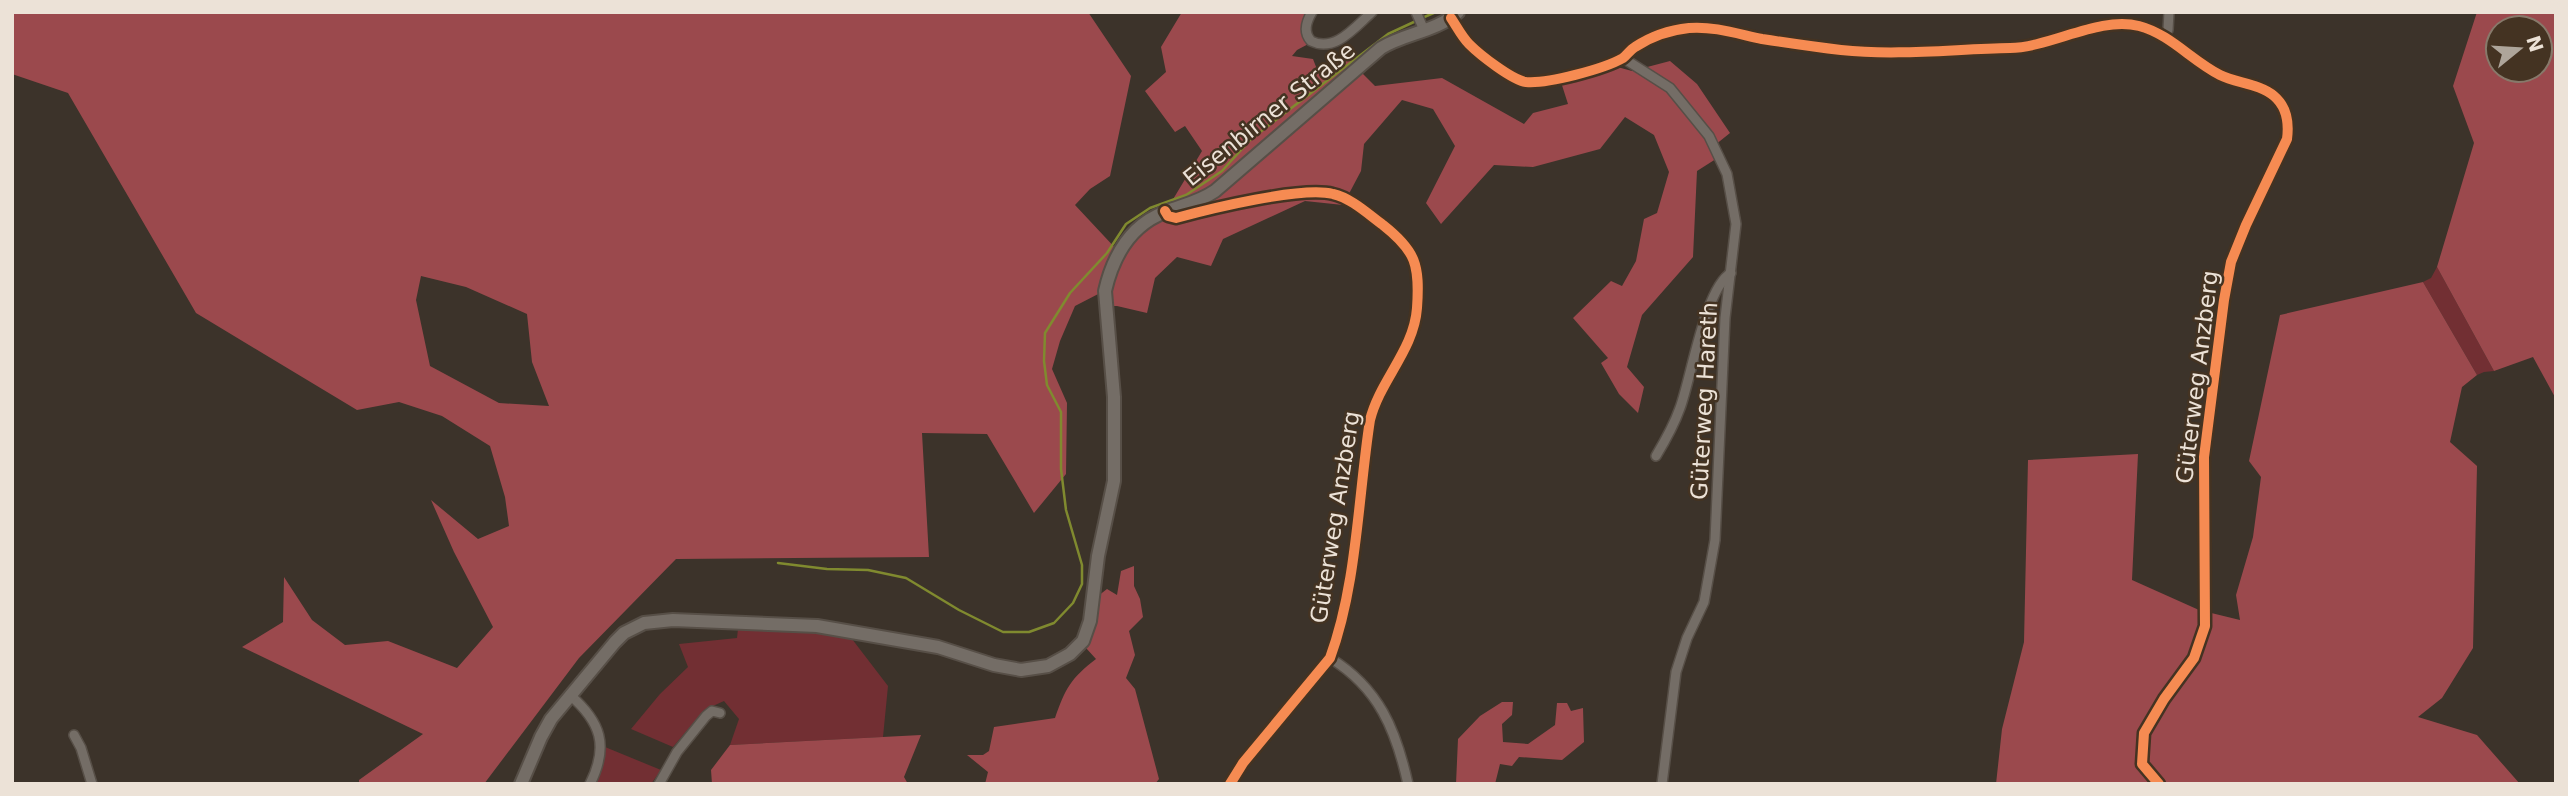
<svg xmlns="http://www.w3.org/2000/svg" width="2568" height="796" viewBox="0 0 2568 796" font-family="'DejaVu Sans',sans-serif">
  <rect width="100%" height="100%" fill="#3c332a"/>
  <g fill="#722f33">
    <path d="M2437 267 2494 371 2484 372 2477 375 2423 282 2431 278Z"/>
    <path d="M738 629 821 633 852 639 888 686 883 737 730 745 739 719 724 701 704 710 673 747 631 729 660 694 688 667 679 644 737 638Z"/>
    <path d="M605 747 661 770 651 784H593L601 767Z"/>
  </g>
  <g fill="#9b494d" fill-rule="evenodd">
    <path d="M12 12H1088L1131 76 1110 176 1090 189 1075 205 1118 251 1166 211 1202 151 1185 126 1175 132 1145 91 1166 72 1161 47 1182 12H1312L1307 30 1314 41 1297 50 1292 56 1313 59 1318 72 1352 54 1358 69 1375 86 1442 78 1524 124 1533 113 1568 104 1560 79 1610 65 1632 71 1670 61 1697 84 1730 133 1715 145 1719 157 1697 171 1693 257 1642 315 1627 367 1644 387 1638 413 1619 394 1601 363 1608 358 1573 318 1611 281 1622 286 1636 261 1644 219 1657 213 1669 172 1654 135 1625 117 1600 149 1533 167 1494 165 1441 224 1426 203 1455 146 1433 109 1402 100 1364 144 1361 171 1343 205 1305 201 1223 239 1211 266 1177 257 1155 278 1147 313 1117 306H1105L1104 291 1075 306 1060 341 1052 369 1067 403 1066 474 1034 513 987 434 922 433 929 557 676 559 579 658 484 784H359V780L423 734 242 647 283 622 284 577 312 620 345 645 388 641 457 668 493 627 454 552 431 500 478 539 509 526 505 497 490 446 442 416 399 402 357 410 196 313 68 93 12 74ZM421 276 466 287 527 314 532 362 549 406 499 403 430 366 416 300Z"/>
    <path d="M2477 12H2556V399L2533 357 2494 371 2437 267 2474 143 2453 86ZM2498 28H2540V70H2498Z"/>
    <path d="M2423 282 2477 375 2462 387 2450 442 2477 466 2473 648 2442 698 2418 717 2477 735 2520 784H1996L2002 729 2024 642 2028 460 2138 454 2132 580 2199 610 2240 620 2236 595 2253 537 2261 477 2249 461 2280 315Z"/>
    <path d="M1134 566V586L1140 599 1143 617 1129 631 1135 655 1126 678 1135 689 1159 779 1155 784H985L988 772 967 755H983L989 751 994 727 1055 718C1065 689 1071 678 1096 659L1086 648 1098 596 1107 589 1117 595 1121 571Z"/>
    <path d="M1502 702H1513L1512 715 1502 724 1503 742 1528 744 1555 725 1557 703H1567L1571 711 1583 708 1584 742 1562 760 1519 757 1512 766 1500 764 1495 784H1456L1458 739 1480 716Z"/>
    <path d="M921 735 904 777 908 784H712L711 770 730 745Z"/>
  </g>
  <g fill="none" stroke-linecap="round" stroke-linejoin="round">
    <g stroke="#808a2f" stroke-width="2.5">
      <path d="M1422 18 1436 12"/>
      <path d="M778 563 827 569 868 570 906 578 959 610 1003 632H1029L1054 623 1073 603 1082 584V565L1066 510 1061 469V412L1047 385 1044 361 1045 333 1070 293 1107 253 1126 224 1150 208 1186 195 1222 171 1251 139 1388 34 1416 21"/>
    </g>
    <defs>
      <g id="street">
        <path d="M1312 12C1306 22 1303 32 1311 41 1335 53 1355 27 1372 12"/>
        <path d="M1416 12 1424 30"/>
        <path d="M1451 18C1457 27 1462 37 1469 44 1480 55 1512 80 1526 82 1547 84 1604 69 1623 58 1627 55 1630 50 1635 47 1650 37 1670 30 1689 28 1714 26 1738 34 1762 39 1788 43 1815 47 1841 50 1897 56 1954 49 2010 48 2052 47 2099 16 2139 26 2170 34 2192 61 2220 75 2236 83 2260 84 2274 96 2287 107 2289 124 2287 139L2246 225 2231 262 2224 300 2204 457 2205 626 2194 658 2164 699 2144 733 2142 764 2159 784"/>
        <path d="M2164 37 2168 30 2169 12"/>
        <path d="M1623 58 1670 88 1709 136 1727 174 1736 224 1725 318 1715 540 1704 602 1687 638 1676 672 1662 784"/>
        <path d="M1165 211 1168 216 1176 218C1209 209 1302 186 1333 194 1351 198 1368 214 1383 225 1416 251 1420 265 1417 308 1414 350 1380 380 1370 420 1358 497 1357 585 1330 658L1243 763 1230 784"/>
        <path d="M1656 456C1665 441 1674 425 1680 408 1691 379 1705 288 1731 273"/>
        <path d="M1330 658C1379 688 1396 730 1408 784"/>
        <path d="M570 695C601 722 609 746 590 784"/>
        <path d="M74 735 81 748 92 784"/>
        <path d="M659 784 677 752 706 716 712 711 720 713"/>
      </g>
      <path id="secondary" d="M521 784 541 737 551 719 615 642 624 633 644 623 673 620 817 626 938 647 994 665 1021 670 1048 666 1070 654 1083 641 1090 621 1098 556 1114 481V397L1105 291C1113 256 1131 225 1165 212 1183 205 1199 202 1215 191L1381 48C1405 33 1436 32 1458 12"/>
    </defs>
    <use href="#street" stroke="#574f47" stroke-width="12"/>
    <use href="#secondary" stroke="#574f47" stroke-width="16"/>
    <use href="#street" stroke="#746d66" stroke-width="9"/>
    <use href="#secondary" stroke="#746d66" stroke-width="12"/>
    <defs>
      <g id="cycleway">
        <path d="M1451 18C1457 27 1462 37 1469 44 1480 55 1512 80 1526 82 1547 84 1604 69 1623 58 1627 55 1630 50 1635 47 1650 37 1670 30 1689 28 1714 26 1738 34 1762 39 1788 43 1815 47 1841 50 1897 56 1954 49 2010 48 2052 47 2099 16 2139 26 2170 34 2192 61 2220 75 2236 83 2260 84 2274 96 2287 107 2289 124 2287 139L2246 225 2231 262 2224 300 2204 457 2205 626 2194 658 2164 699 2144 733 2142 764 2159 784"/>
        <path d="M1165 211 1168 216 1176 218C1209 209 1302 186 1333 194 1351 198 1368 214 1383 225 1416 251 1420 265 1417 308 1414 350 1380 380 1370 420 1358 497 1357 585 1330 658L1243 763 1230 784"/>
      </g>
    </defs>
    <use href="#cycleway" stroke="#432" stroke-width="15"/>
    <use href="#cycleway" stroke="#f68b52" stroke-width="10"/>
  </g>
  <g text-anchor="middle" stroke-width="5" stroke-linejoin="round" paint-order="stroke">
    <g font-size="23" fill="#ece2d7" stroke="#432">
      <text transform="translate(1269 114) rotate(-39)" y="8">Eisenbirner Straße</text>
      <text transform="translate(2197 377) rotate(-83)" y="8">Güterweg Anzberg</text>
      <text transform="translate(1704 401) rotate(-87)" y="8">Güterweg Hareth</text>
      <text transform="translate(1335 517) rotate(-81)" y="8">Güterweg Anzberg</text>
    </g>
  </g>
  <rect width="2568" height="796" fill="none" stroke="#ece2d7" stroke-width="28"/>
  <g transform="translate(2519 49) rotate(72)"><circle r="33" fill="#443322" stroke="#87796a" stroke-width="2"/>
  <path d="M0-5L12 26L0 18L-12 26Z" fill="#aea59a"/>
  <text y="-10" font-size="19" font-weight="bold" text-anchor="middle" fill="#ece2d7">N</text>
  </g>
</svg>
